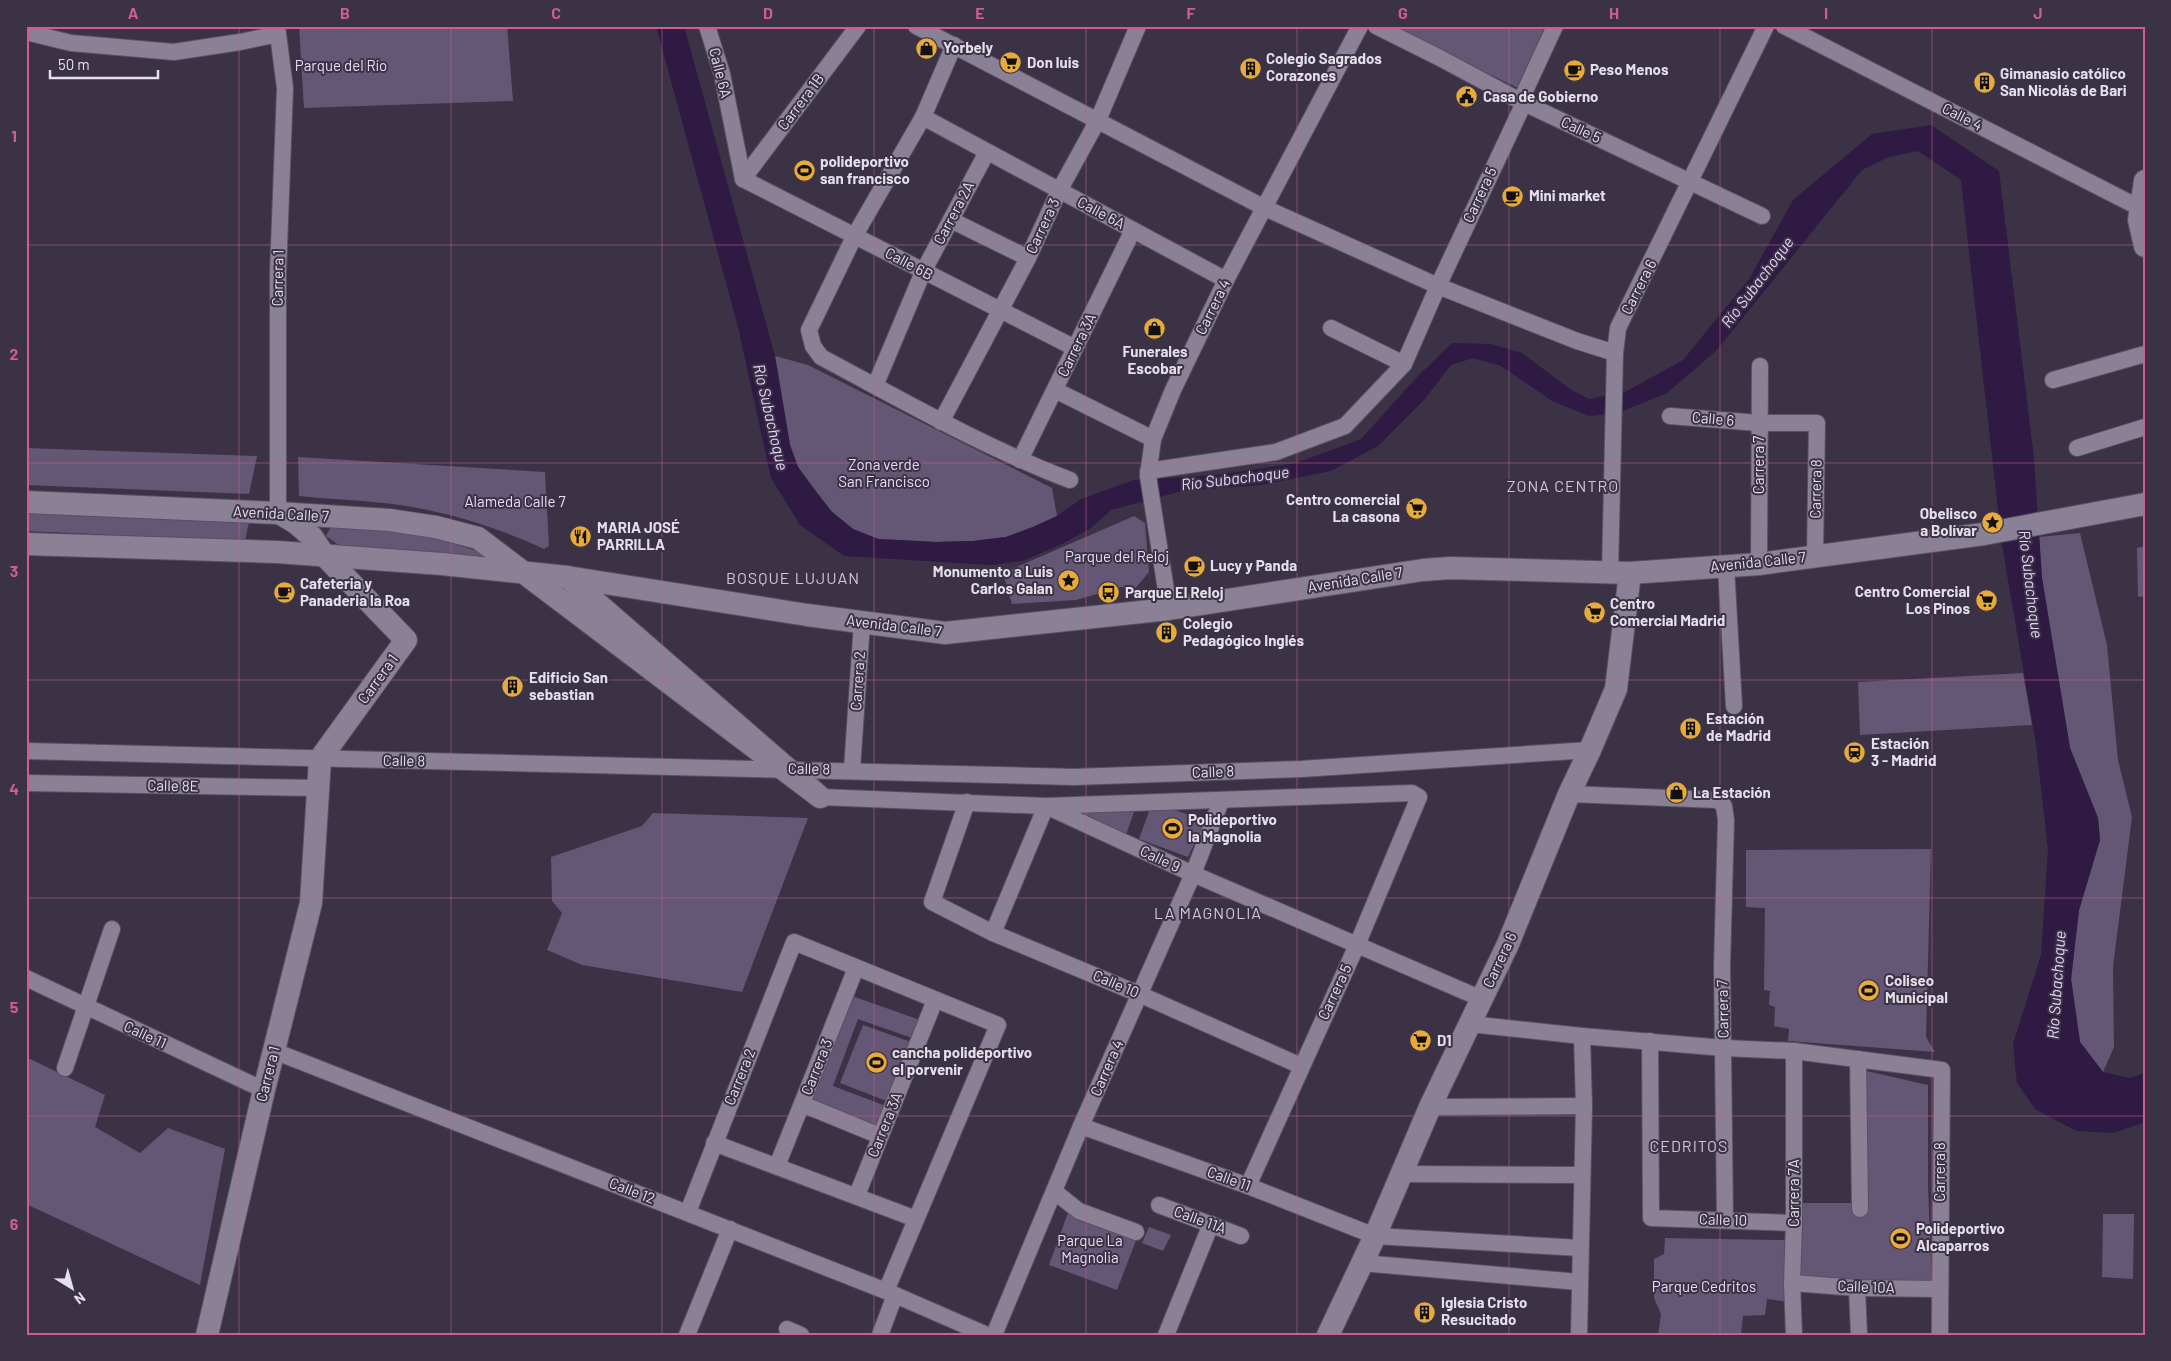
<svg xmlns="http://www.w3.org/2000/svg" width="2171" height="1361" viewBox="0 0 2171 1361" font-family="Barlow,sans-serif">
  <rect width="100%" height="100%" fill="#3b3245"/>
  <g fill="#645675">
    <path d="M299 26H507L513 101 304 108Z"/>
    <path d="M1390 26H1545L1518 88Z"/>
    <path d="M775 356 808 365 1052 488 1057 516 1033 527 1006 537 973 541 936 542 878 539 853 529 832 512 798 467 790 445Z"/>
    <path d="M26 448 257 456 249 494 26 485Z"/>
    <path d="M298 457 545 472 549 546 544 549C493 525 438 509 383 503 355 500 327 499 299 496Z"/>
    <path d="M26 512 249 522 245 541 26 531Z"/>
    <path d="M1134 516 1145 523 1149 572 1134 590 1121 587 1076 600 1012 604 1003 573Z"/>
    <path d="M331 527 416 532 506 560 340 546 326 536Z"/>
    <path d="M2080 533 2107 645 2118 760 2132 817 2113 967 2114 1047 2103 1072 2080 1042 2071 979 2079 910 2100 840 2098 818 2070 748 2042 578 2039 537Z"/>
    <path d="M2145 546V596L2138 597 2137 548Z"/>
    <path d="M2023 673 2032 725 1860 735 1858 682Z"/>
    <path d="M1152 803 1206 820 1188 857 1139 839Z"/>
    <path d="M1135 809 1126 835 1078 812Z"/>
    <path d="M653 813 808 818 742 992 582 965 547 950 562 913 552 901 551 857 642 826Z"/>
    <path d="M1931 849 1926 1037 1935 1052 1788 1041 1789 1029 1774 1026 1775 1007 1769 1005 1770 991 1764 990 1765 908 1746 907V850Z"/>
    <path d="M852 996 920 1020 912 1038 858 1019 833 1086 886 1106 878 1127 812 1100Z"/>
    <path d="M863 1025 911 1042 889 1102 840 1083Z"/>
    <path d="M26 1057 105 1095 95 1127 140 1153 168 1128 225 1149 200 1285 26 1204Z"/>
    <path d="M1862 1070 1928 1085V1185L1932 1286 1795 1281 1798 1203H1860Z"/>
    <path d="M1069 1210 1137 1238 1117 1290 1049 1265Z"/>
    <path d="M2103 1214H2134L2133 1279 2102 1277Z"/>
    <path d="M1149 1227 1171 1235 1163 1251 1142 1243Z"/>
    <path d="M1665 1238 1784 1240 1791 1243 1789 1302 1767 1299 1765 1315 1743 1316 1741 1335H1658L1661 1314 1654 1298V1259L1664 1254Z"/>
  </g>
  <path fill="#2f1a43" d="M656 26H684L775 356 790 445 798 467 812 487 832 512 853 529 878 539 936 542 973 541 1006 537 1033 527 1057 516 1081 499 1134 480 1217 475 1296 463 1361 439 1416 378 1452 343 1491 344 1522 353 1570 389 1589 399 1625 392 1683 360 1750 278 1793 200 1872 134 1931 125 1999 171 2034 458 2042 578 2070 748 2098 818 2100 840 2079 910 2071 979 2080 1042 2103 1072 2129 1078 2145 1073V1122L2114 1133 2077 1131 2036 1110 2017 1083 2013 1044 2041 955 2048 849 2036 744 2002 545 1961 180 1918 151 1889 157 1862 170 1716 351 1667 393 1618 413 1589 416 1552 401 1501 366 1473 358 1451 365 1424 400 1378 446 1331 471 1261 485 1182 491 1111 510 1090 529 1060 545 1022 561 992 565 844 556 800 525 771 478 738 327Z"/>
  <g fill="none" stroke-linecap="round" stroke-linejoin="round">
    <defs>
      <g id="street">
        <path d="M277 26 285 88 278 273V513"/>
        <path d="M707 26 722 74 743 179"/>
        <path d="M916 26 1265 208 1438 286 1577 341 1615 353"/>
        <path d="M1376 26 1440 58 1524 103 1762 216"/>
        <path d="M1784 26 2140 208"/>
        <path d="M26 32 71 43 174 52 240 42 278 34"/>
        <path d="M954 45 923 117 855 235 809 330 813 346 821 357C902 400 983 447 1070 480"/>
        <path d="M923 117 1226 280"/>
        <path d="M743 179 1075 348"/>
        <path d="M743 179 858 26"/>
        <path d="M951 220 1028 258"/>
        <path d="M1331 328 1404 364"/>
        <path d="M2053 380 2145 354"/>
        <path d="M875 386 923 272 987 152"/>
        <path d="M1055 390 1153 439"/>
        <path d="M1670 416 1759 423H1817L1815 556"/>
        <path d="M941 422 1028 258 1059 191 1098 120 1138 26"/>
        <path d="M2077 448 2145 427"/>
        <path d="M1020 460 1133 230"/>
        <path d="M1148 471 1276 452 1345 426 1404 364 1438 286 1524 103 1525 91 1555 26"/>
        <path d="M1759 564 1760 366"/>
        <path d="M1726 567 1734 706"/>
        <path d="M1610 572 1615 353 1618 328 1766 26"/>
        <path d="M1169 609 1148 476 1153 439 1173 390 1226 280 1360 26"/>
        <path d="M26 751 1074 777 1301 769 1590 750"/>
        <path d="M852 770 862 622"/>
        <path d="M26 783 319 788"/>
        <path d="M1569 794 1718 800 1724 806 1726 820 1722 966 1725 1220"/>
        <path d="M820 797 1046 806 1193 874 1482 999"/>
        <path d="M967 802 932 902 993 933 1139 994 1301 1066"/>
        <path d="M1046 806 1412 793 1419 797 1357 945 1248 1186"/>
        <path d="M993 933 1046 806"/>
        <path d="M26 978 264 1090"/>
        <path d="M1470 1024 1582 1036 1724 1048 1794 1051 1942 1070 1940 1335"/>
        <path d="M1650 1041 1651 1218 1794 1223"/>
        <path d="M274 1051 886 1291 987 1335"/>
        <path d="M1794 1051V1223L1792 1283 1794 1335"/>
        <path d="M1858 1059 1860 1209"/>
        <path d="M65 1068 112 929"/>
        <path d="M802 1104 880 1136"/>
        <path d="M1430 1107 1584 1106"/>
        <path d="M1081 1126 1248 1186 1375 1236 1580 1248"/>
        <path d="M714 1143 916 1219"/>
        <path d="M777 1166 856 968"/>
        <path d="M1401 1174 1582 1175"/>
        <path d="M1055 1192 1079 1211 1136 1232"/>
        <path d="M857 1195 935 1000"/>
        <path d="M1159 1205 1241 1236"/>
        <path d="M688 1212 794 942 998 1025 886 1291"/>
        <path d="M1362 1263 1579 1282"/>
        <path d="M1792 1283 1857 1288 1940 1289"/>
        <path d="M1857 1288 1859 1335"/>
        <path d="M787 1329 801 1335"/>
        <path d="M687 1335 730 1229"/>
        <path d="M880 1335 895 1295"/>
        <path d="M994 1335 1081 1126 1193 874 1221 801"/>
        <path d="M1166 1335 1211 1224"/>
        <path d="M1579 1335 1584 1106 1582 1036"/>
      </g>
      <g id="secondary">
        <path d="M2145 181 2139 220 2145 246"/>
        <path d="M26 502 278 513 389 520 436 527 478 538 820 797 567 577"/>
        <path d="M26 544 277 552 442 564 567 577 807 615 945 633 1169 609 1423 570 1450 568 1630 573 1759 564 1984 534 2145 504"/>
        <path d="M207 1335 264 1090 311 903 320 759 406 640 324 555 312 537 296 523 281 514"/>
        <path d="M1328 1335 1375 1236 1430 1107 1508 944 1569 794 1590 750 1616 689 1630 573"/>
      </g>
    </defs>
    <use href="#street" stroke="#585161" stroke-width="18"/>
    <use href="#secondary" stroke="#585161" stroke-width="24"/>
    <use href="#street" stroke="#8b8197" stroke-width="16"/>
    <use href="#secondary" stroke="#8b8197" stroke-width="22"/>
  </g>
  <path fill="none" stroke="#ce5e8d" stroke-width="1" stroke-opacity="0.55" d="M239 26V1335M451 26V1335M662 26V1335M874 26V1335M1086 26V1335M1297 26V1335M1509 26V1335M1720 26V1335M1932 26V1335M26 245H2145M26 463H2145M26 680H2145M26 898H2145M26 1116H2145"/>
  <defs>
    <symbol id="shop-disc" viewBox="-11 -11 22 22"><circle r="9.5" fill="#e8ab37" stroke="#3b3245"/><path d="M-5-2.5h2.3a2.7 3.5 0 0 1 5.4 0H5L5.5 6h-11ZM-1.5-2.5h3a1.5 2.3 0 0 0-3 0Z" fill="#111"/></symbol>
    <symbol id="supermarket-disc" viewBox="-11 -11 22 22"><circle r="9.5" fill="#e8ab37" stroke="#3b3245"/><path d="M-6-5.5h2.5l.6 2H6L4.5 2H-2.5L-4.4-4H-6ZM-1.5 3.2a1.3 1.3 0 1 0 .1 0ZM3 3.2a1.3 1.3 0 1 0 .1 0Z" fill="#111"/></symbol>
    <symbol id="building-disc" viewBox="-11 -11 22 22"><circle r="9.5" fill="#e8ab37" stroke="#3b3245"/><path d="M-4-6H4V6H1V3H-1V6H-4ZM-2.5-4.3h1.7v1.8h-1.7ZM.8-4.3h1.7v1.8H.8ZM-2.5-1h1.7V.8h-1.7ZM.8-1h1.7V.8H.8Z" fill="#111"/></symbol>
    <symbol id="cafe-disc" viewBox="-11 -11 22 22"><circle r="9.5" fill="#e8ab37" stroke="#3b3245"/><path d="M-5.5-4.5H6V0H3Q3 3.5 0 3.5H-2.5Q-5.5 3.5-5.5 0ZM3-3.2v2h1.7v-2ZM-6 4.5H4V6H-6Z" fill="#111"/></symbol>
    <symbol id="civic-disc" viewBox="-11 -11 22 22"><circle r="9.5" fill="#e8ab37" stroke="#3b3245"/><path d="M-.6-6.5H3V-4.5H.6V-3L4-1V1h2V6H-6V1h2V-1L-.6-3ZM-1.2 2.5V6h2.4V2.5Z" fill="#111"/></symbol>
    <symbol id="stadium-disc" viewBox="-11 -11 22 22"><circle r="9.5" fill="#e8ab37" stroke="#3b3245"/><path d="M0-5a6.5 5 0 1 0 0 10a6.5 5 0 1 0 0-10ZM-3.5-1.8h7v3.6h-7Z" fill="#111"/></symbol>
    <symbol id="sight-disc" viewBox="-11 -11 22 22"><circle r="9.5" fill="#e8ab37" stroke="#3b3245"/><path d="M0-6L1.8-2.2L6-1.7L2.9 1.2L3.7 5.4L0 3.3L-3.7 5.4L-2.9 1.2L-6-1.7L-1.8-2.2Z" fill="#111"/></symbol>
    <symbol id="restaurant-disc" viewBox="-11 -11 22 22"><circle r="9.5" fill="#e8ab37" stroke="#3b3245"/><path d="M-5-6h1v4h1v-4h1v4h1v-4h1v5L-1.5 .5V6h-2V.5L-5-1ZM5-6V6H3V1.5H1.5Q1.5-4 5-6Z" fill="#111"/></symbol>
    <symbol id="bus-disc" viewBox="-11 -11 22 22"><circle r="9.5" fill="#e8ab37" stroke="#3b3245"/><path d="M-5-6H5V4H4V6H2V4H-2V6H-4V4H-5ZM-3.5-4V0h7V-4ZM-3.5 1.2v1.5H-2V1.2ZM2 1.2v1.5H3.5V1.2Z" fill="#111"/></symbol>
    <symbol id="station-disc" viewBox="-11 -11 22 22"><circle r="9.5" fill="#e8ab37" stroke="#3b3245"/><path d="M-3-6H3Q5-6 5-4V2Q5 4 3 4L4.5 6H3L1.5 4h-3L-3 6H-4.5L-3 4Q-5 4-5 2V-4Q-5-6-3-6ZM-3.5-4v3h7v-3ZM-3.5 1v1.5H-2V1ZM2 1v1.5H3.5V1Z" fill="#111"/></symbol>
  </defs>
  <g fill-rule="evenodd">
    <use href="#shop-disc" x="914" y="36" width="25" height="25"/>
    <use href="#supermarket-disc" x="998" y="50" width="25" height="25"/>
    <use href="#building-disc" x="1238" y="56" width="25" height="25"/>
    <use href="#cafe-disc" x="1562" y="58" width="25" height="25"/>
    <use href="#building-disc" x="1972" y="70" width="25" height="25"/>
    <use href="#civic-disc" x="1454" y="84" width="25" height="25"/>
    <use href="#stadium-disc" x="792" y="158" width="25" height="25"/>
    <use href="#cafe-disc" x="1500" y="184" width="25" height="25"/>
    <use href="#shop-disc" x="1142" y="316" width="25" height="25"/>
    <use href="#supermarket-disc" x="1404" y="496" width="25" height="25"/>
    <use href="#sight-disc" x="1980" y="510" width="25" height="25"/>
    <use href="#restaurant-disc" x="568" y="524" width="25" height="25"/>
    <use href="#cafe-disc" x="1182" y="554" width="25" height="25"/>
    <use href="#sight-disc" x="1056" y="568" width="25" height="25"/>
    <use href="#cafe-disc" x="272" y="580" width="25" height="25"/>
    <use href="#bus-disc" x="1096" y="580" width="25" height="25"/>
    <use href="#supermarket-disc" x="1974" y="588" width="25" height="25"/>
    <use href="#supermarket-disc" x="1582" y="600" width="25" height="25"/>
    <use href="#building-disc" x="1154" y="620" width="25" height="25"/>
    <use href="#building-disc" x="500" y="674" width="25" height="25"/>
    <use href="#building-disc" x="1678" y="716" width="25" height="25"/>
    <use href="#station-disc" x="1842" y="740" width="25" height="25"/>
    <use href="#shop-disc" x="1664" y="780" width="25" height="25"/>
    <use href="#stadium-disc" x="1160" y="816" width="25" height="25"/>
    <use href="#stadium-disc" x="1856" y="978" width="25" height="25"/>
    <use href="#supermarket-disc" x="1408" y="1028" width="25" height="25"/>
    <use href="#stadium-disc" x="864" y="1050" width="25" height="25"/>
    <use href="#stadium-disc" x="1888" y="1226" width="25" height="25"/>
    <use href="#building-disc" x="1412" y="1300" width="25" height="25"/>
  </g>
  <g text-anchor="middle" stroke-width="4" stroke-linejoin="round" paint-order="stroke">
    <g font-size="15" font-weight="bold" fill="#e4dfeb" stroke="#3b3245" text-anchor="start">
      <text x="943" y="53">Yorbely</text>
      <text x="1266" y="64">Colegio Sagrados<tspan x="1266" dy="17">Corazones</tspan></text>
      <text x="1027" y="68">Don luis</text>
      <text x="1590" y="75">Peso Menos</text>
      <text x="2000" y="79">Gimanasio católico<tspan x="2000" dy="17">San Nicolás de Bari</tspan></text>
      <text x="1483" y="102">Casa de Gobierno</text>
      <text x="820" y="167">polideportivo<tspan x="820" dy="17">san francisco</tspan></text>
      <text x="1529" y="201">Mini market</text>
      <text x="1155" y="357" text-anchor="middle">Funerales<tspan x="1155" dy="17">Escobar</tspan></text>
      <text x="1400" y="505" text-anchor="end">Centro comercial<tspan x="1400" dy="17">La casona</tspan></text>
      <text x="1977" y="519" text-anchor="end">Obelisco<tspan x="1977" dy="17">a Bolívar</tspan></text>
      <text x="597" y="533">MARIA JOSÉ<tspan x="597" dy="17">PARRILLA</tspan></text>
      <text x="1210" y="571">Lucy y Panda</text>
      <text x="1053" y="577" text-anchor="end">Monumento a Luis<tspan x="1053" dy="17">Carlos Galan</tspan></text>
      <text x="300" y="589">Cafeteria y<tspan x="300" dy="17">Panaderia la Roa</tspan></text>
      <text x="1970" y="597" text-anchor="end">Centro Comercial<tspan x="1970" dy="17">Los Pinos</tspan></text>
      <text x="1125" y="598">Parque El Reloj</text>
      <text x="1610" y="609">Centro<tspan x="1610" dy="17">Comercial Madrid</tspan></text>
      <text x="1183" y="629">Colegio<tspan x="1183" dy="17">Pedagógico Inglés</tspan></text>
      <text x="529" y="683">Edificio San<tspan x="529" dy="17">sebastian</tspan></text>
      <text x="1706" y="724">Estación<tspan x="1706" dy="17">de Madrid</tspan></text>
      <text x="1871" y="749">Estación<tspan x="1871" dy="17">3 - Madrid</tspan></text>
      <text x="1693" y="798">La Estación</text>
      <text x="1188" y="825">Polideportivo<tspan x="1188" dy="17">la Magnolia</tspan></text>
      <text x="1885" y="986">Coliseo<tspan x="1885" dy="17">Municipal</tspan></text>
      <text x="1437" y="1046">D1</text>
      <text x="892" y="1058">cancha polideportivo<tspan x="892" dy="17">el porvenir</tspan></text>
      <text x="1916" y="1234">Polideportivo<tspan x="1916" dy="17">Alcaparros</tspan></text>
      <text x="1441" y="1308">Iglesia Cristo<tspan x="1441" dy="17">Resucitado</tspan></text>
    </g>
    <g font-size="15" fill="#e8dbf9" stroke="#3b3245">
      <text x="341" y="71">Parque del Río</text>
      <text x="884" y="470">Zona verde<tspan x="884" dy="17">San Francisco</tspan></text>
      <text x="515" y="507">Alameda Calle 7</text>
      <text x="1117" y="562">Parque del Reloj</text>
      <text x="1090" y="1246">Parque La<tspan x="1090" dy="17">Magnolia</tspan></text>
      <text x="1704" y="1292">Parque Cedritos</text>
    </g>
    <g font-size="15" fill="#e4dfeb" stroke="#3b3245">
      <text transform="translate(720 73) rotate(76)" y="5">Calle 6A</text>
      <text transform="translate(801 102) rotate(-53)" y="5">Carrera 1B</text>
      <text transform="translate(1962 117) rotate(27)" y="5">Calle 4</text>
      <text transform="translate(1581 130) rotate(25)" y="5">Calle 5</text>
      <text transform="translate(1480 195) rotate(-65)" y="5">Carrera 5</text>
      <text transform="translate(954 213) rotate(-62)" y="5">Carrera 2A</text>
      <text transform="translate(1101 213) rotate(28)" y="5">Calle 6A</text>
      <text transform="translate(1043 226) rotate(-65)" y="5">Carrera 3</text>
      <text transform="translate(909 264) rotate(28)" y="5">Calle 6B</text>
      <text transform="translate(278 278) rotate(-89)" y="5">Carrera 1</text>
      <text transform="translate(1639 287) rotate(-63)" y="5">Carrera 6</text>
      <text transform="translate(1213 307) rotate(-64)" y="5">Carrera 4</text>
      <text transform="translate(1077 345) rotate(-64)" y="5">Carrera 3A</text>
      <text transform="translate(1713 419) rotate(5)" y="5">Calle 6</text>
      <text transform="translate(1759 465) rotate(-90)" y="5">Carrera 7</text>
      <text transform="translate(1816 489) rotate(-89)" y="5">Carrera 8</text>
      <text transform="translate(281 514) rotate(3)" y="5">Avenida Calle 7</text>
      <text transform="translate(1758 562) rotate(-6)" y="5">Avenida Calle 7</text>
      <text transform="translate(1355 580) rotate(-9)" y="5">Avenida Calle 7</text>
      <text transform="translate(894 626) rotate(7)" y="5">Avenida Calle 7</text>
      <text transform="translate(378 679) rotate(-54)" y="5">Carrera 1</text>
      <text transform="translate(858 681) rotate(-86)" y="5">Carrera 2</text>
      <text transform="translate(404 761) rotate(1)" y="5">Calle 8</text>
      <text transform="translate(809 769) rotate(1)" y="5">Calle 8</text>
      <text transform="translate(1213 772) rotate(-2)" y="5">Calle 8</text>
      <text transform="translate(173 786) rotate(1)" y="5">Calle 8E</text>
      <text transform="translate(1160 859) rotate(25)" y="5">Calle 9</text>
      <text transform="translate(1500 960) rotate(-65)" y="5">Carrera 6</text>
      <text transform="translate(1116 984) rotate(23)" y="5">Calle 10</text>
      <text transform="translate(1335 992) rotate(-65)" y="5">Carrera 5</text>
      <text transform="translate(1723 1009) rotate(-91)" y="5">Carrera 7</text>
      <text transform="translate(145 1035) rotate(25)" y="5">Calle 11</text>
      <text transform="translate(817 1067) rotate(-68)" y="5">Carrera 3</text>
      <text transform="translate(1107 1068) rotate(-66)" y="5">Carrera 4</text>
      <text transform="translate(268 1074) rotate(-76)" y="5">Carrera 1</text>
      <text transform="translate(740 1077) rotate(-68)" y="5">Carrera 2</text>
      <text transform="translate(885 1125) rotate(-68)" y="5">Carrera 3A</text>
      <text transform="translate(1940 1172) rotate(-90)" y="5">Carrera 8</text>
      <text transform="translate(1229 1179) rotate(20)" y="5">Calle 11</text>
      <text transform="translate(632 1191) rotate(21)" y="5">Calle 12</text>
      <text transform="translate(1794 1193) rotate(-90)" y="5">Carrera 7A</text>
      <text transform="translate(1200 1220) rotate(20)" y="5">Calle 11A</text>
      <text transform="translate(1723 1220) rotate(2)" y="5">Calle 10</text>
      <text transform="translate(1866 1287) rotate(2)" y="5">Calle 10A</text>
    </g>
    <g font-size="16" font-style="italic" fill="#e5d1fd" stroke="#3b3245">
      <text transform="translate(1757 282) rotate(-53)" y="6">Río Subachoque</text>
      <text transform="translate(771 417) rotate(77)" y="6">Río Subachoque</text>
      <text transform="translate(1235 478) rotate(-7)" y="6">Río Subachoque</text>
      <text transform="translate(2031 584) rotate(83)" y="6">Río Subachoque</text>
      <text transform="translate(2056 985) rotate(-86)" y="6">Río Subachoque</text>
    </g>
    <g font-size="16" letter-spacing="1" fill="#cfc5dc" stroke="#3b3245">
      <text x="1563" y="492">ZONA CENTRO</text>
      <text x="793" y="584">BOSQUE LUJUAN</text>
      <text x="1208" y="919">LA MAGNOLIA</text>
      <text x="1689" y="1152">CEDRITOS</text>
    </g>
  </g>
  <rect width="2171" height="1361" fill="none" stroke="#3b3245" stroke-width="55"/>
  <g transform="translate(72 1288) rotate(143)" stroke="#3b3245" stroke-width="4" paint-order="stroke">
  <path d="M0-4L9 19L0 12L-9 19Z" fill="#e4dfeb"/>
  <text y="-8" font-size="14" font-weight="bold" text-anchor="middle" fill="#e4dfeb">N</text>
  </g>
  <path d="M50 70v8h108v-8" fill="none" stroke="#e4dfeb" stroke-width="2.5"/>
  <text x="58" y="70" font-size="15" fill="#e4dfeb" stroke="#3b3245" stroke-width="4" paint-order="stroke">50 m</text>
  <rect x="28" y="28" width="2116" height="1306" fill="none" stroke="#ce5e8d" stroke-width="2"/>
  <g font-size="16" text-anchor="middle" font-weight="bold" fill="#ce5e8d">
    <text x="133" y="19">A</text>
    <text x="345" y="19">B</text>
    <text x="556" y="19">C</text>
    <text x="768" y="19">D</text>
    <text x="980" y="19">E</text>
    <text x="1191" y="19">F</text>
    <text x="1403" y="19">G</text>
    <text x="1614" y="19">H</text>
    <text x="1826" y="19">I</text>
    <text x="2038" y="19">J</text>
    <text x="14" y="142">1</text>
    <text x="14" y="360">2</text>
    <text x="14" y="577">3</text>
    <text x="14" y="795">4</text>
    <text x="14" y="1013">5</text>
    <text x="14" y="1230">6</text>
  </g>
</svg>
